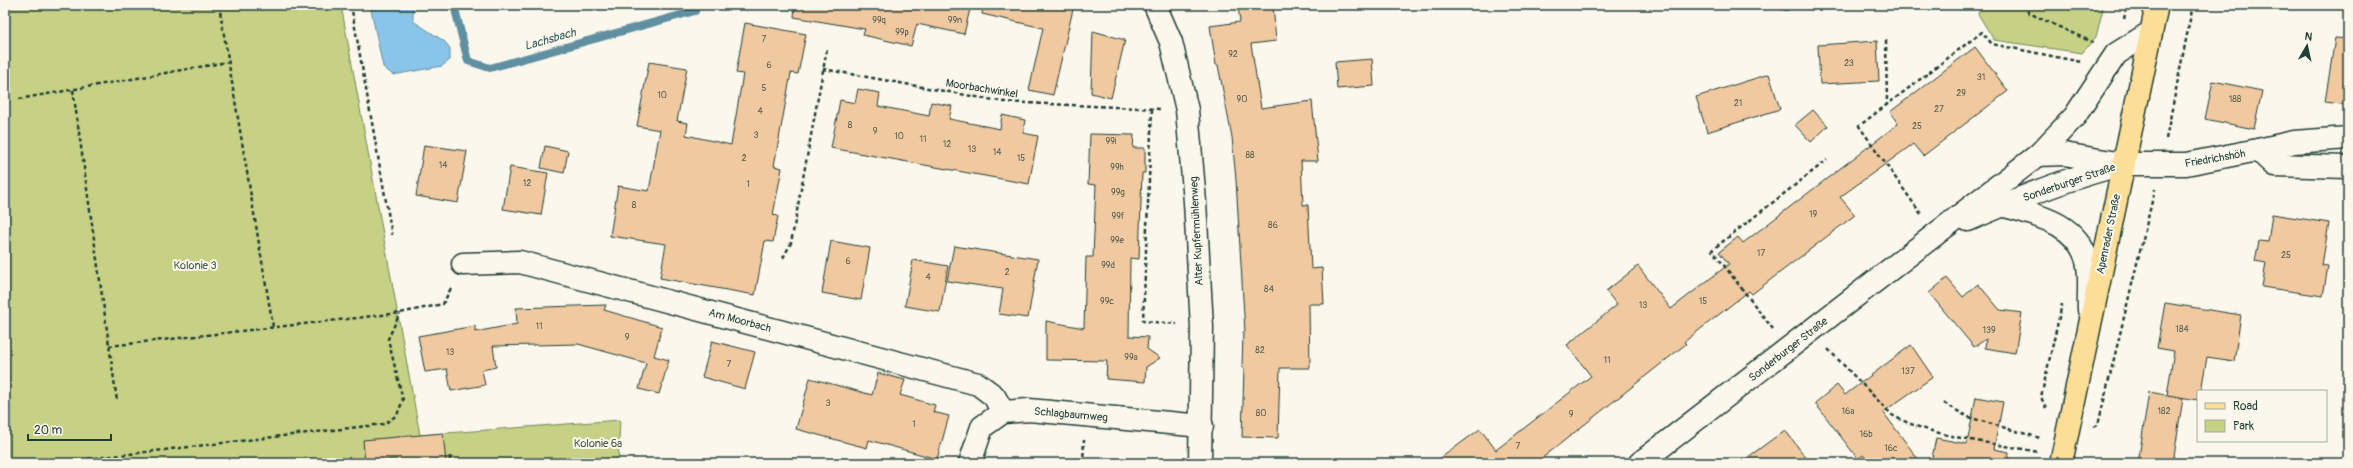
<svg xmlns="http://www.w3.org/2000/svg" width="2353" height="468" viewBox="0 0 2353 468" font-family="Pangolin,sans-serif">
  <rect width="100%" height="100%" fill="#fbf7ec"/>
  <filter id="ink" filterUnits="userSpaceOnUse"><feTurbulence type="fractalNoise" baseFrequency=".025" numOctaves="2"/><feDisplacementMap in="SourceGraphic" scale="8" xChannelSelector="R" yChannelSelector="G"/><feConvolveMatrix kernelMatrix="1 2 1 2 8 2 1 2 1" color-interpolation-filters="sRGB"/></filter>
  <g filter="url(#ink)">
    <g fill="#c7d185" stroke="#73875c">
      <path d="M5 5H341L420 435 620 420 618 463H5Z"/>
      <path d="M1981 5H2104L2096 37 2082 53 1994 40 1978 14Z"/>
    </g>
    <path fill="#89c5e9" stroke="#5f8fa1" d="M370 5H413V21L444 41 450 48V60L442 66 393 75 383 67Z"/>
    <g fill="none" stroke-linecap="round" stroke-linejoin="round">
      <g stroke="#5f8fa1" stroke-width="8">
        <path d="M454 5 468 61 490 68 695 11"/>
        <path d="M1779 5 1786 7"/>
      </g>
    </g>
    <g fill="#f1c9a0" stroke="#1f3d34">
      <path d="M795 5H971L964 34 917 24 911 46 863 35 865 29 794 17Z"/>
      <path d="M983 5H1074L1053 95 1029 90 1043 28 982 14Z"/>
      <path d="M1238 5H1273L1276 41 1251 44 1261 108 1312 101 1318 161H1301L1303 205H1308L1311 269 1322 268 1324 304H1309L1310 368H1280L1278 438 1242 437 1244 368H1242L1243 332H1245L1236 180 1232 137 1218 65H1216L1210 26 1240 22Z"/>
      <path d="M745 23 806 34 798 74 791 73 774 166 782 168 773 215 778 216 773 242 765 241 755 295 660 278 666 244 610 236 618 186 649 191 660 130 637 126 649 62 687 68 677 121 688 123 686 135 731 145 743 74 736 73Z"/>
      <path d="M1093 31 1125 40 1111 98 1091 93Z"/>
      <path d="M2335 38 2348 39V105L2325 102Z"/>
      <path d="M1877 41 1879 81 1820 84 1818 45Z"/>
      <path d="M1975 47 2008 91 1923 156 1913 144 1840 197 1855 215 1752 294 1749 291 1684 342 1686 344 1536 463H1434L1480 429 1496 450 1591 376 1567 345 1617 305 1606 291 1638 266 1671 309 1729 264 1719 252 1738 237 1743 243 1898 124 1890 112Z"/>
      <path d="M1372 59 1374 86 1337 89 1335 62Z"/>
      <path d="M1769 74 1780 109 1707 132 1696 97Z"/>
      <path d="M2213 81 2262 91 2254 129 2205 119Z"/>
      <path d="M858 89 880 93 878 106 929 116 931 102 952 106 949 119 1000 129 1002 115 1025 120 1023 133 1038 136 1029 184 831 148 840 100 855 103Z"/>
      <path d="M1813 110 1828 126 1811 142 1795 125Z"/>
      <path d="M1090 134 1134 135 1133 148H1145V173H1142L1139 259 1130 258 1129 336 1148 337 1147 349 1160 358 1146 367 1145 382 1106 379 1107 361 1046 360V321L1084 328 1086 257H1093L1096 185 1088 184Z"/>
      <path d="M424 145 467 151 458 203 416 196Z"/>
      <path d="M545 146 568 151 564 173 541 168Z"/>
      <path d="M510 167 548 173 541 215 503 209Z"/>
      <path d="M2272 214 2329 223 2322 265 2328 266 2323 296 2262 287 2266 263 2255 261 2259 241 2268 242Z"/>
      <path d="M831 241 870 248 861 300 822 293Z"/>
      <path d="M954 246 1038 259 1028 318 999 314 1003 289 947 281Z"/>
      <path d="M913 260 948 266 940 312 905 306Z"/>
      <path d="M1947 278 1963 297 1978 284 2000 310 2022 313 2015 353 1985 348 1986 339 1974 347 1929 293Z"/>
      <path d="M2165 303 2241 315 2234 361 2207 357 2201 391H2198V400L2167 395 2174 351 2157 348Z"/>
      <path d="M606 305 604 310 662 327 654 356 669 360 659 394 639 389 646 363 578 344 493 346 496 367 482 370 485 385 451 391 447 369 425 372 418 336 475 326V332L517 324 516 308Z"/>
      <path d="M712 341 755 352 745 389 702 377Z"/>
      <path d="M1911 345 1933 377 1883 412 1921 463H1869L1863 455 1858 459 1815 403 1837 385 1845 395Z"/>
      <path d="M878 373 905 380 900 395 935 405 933 412 949 416 937 459 869 440 867 448 796 429 810 378 872 395Z"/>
      <path d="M2149 392 2183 398 2173 463H2138Z"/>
      <path d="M1976 397 2003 402 1994 449 2009 452 2008 463H1931L1936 438 1967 444Z"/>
      <path d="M1785 430 1810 463H1740Z"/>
      <path d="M443 433 446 463H422V460L396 463V459L365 462 363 440Z"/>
    </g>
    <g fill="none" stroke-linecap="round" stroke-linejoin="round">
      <defs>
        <g id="minor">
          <path d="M1155 5 1171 42 1187 110 1195 202 1202 327 1200 463"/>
          <path d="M2258 150 2294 142 2348 138"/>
          <path d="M2038 155 2064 154 2123 164H2186L2258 150 2274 165 2348 167"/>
          <path d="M2002 205C2035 215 2077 222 2087 261 2091 275 2088 295 2089 310"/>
          <path d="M1968 220C2016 199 2065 179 2116 166"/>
          <path d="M463 264 520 262 978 384 994 396 1003 412"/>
          <path d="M970 463 982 427 1003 412 1029 410 1202 426"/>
          <path d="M1640 463 2038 155 2075 116 2116 54 2151 32"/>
        </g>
        <path id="major" d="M2061 463 2157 5"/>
      </defs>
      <use href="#minor" stroke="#1f3d34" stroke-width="25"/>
      <use href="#major" stroke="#1f3d34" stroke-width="25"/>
      <g stroke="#1f3d34" stroke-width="2.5" stroke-dasharray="4 3" stroke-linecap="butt">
        <path d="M219 5 273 327"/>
        <path d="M351 5 392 235"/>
        <path d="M2023 5 2029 13 2094 43"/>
        <path d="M2124 19 2127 5"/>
        <path d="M1886 40 1887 104"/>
        <path d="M823 69 1004 102 1161 109"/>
        <path d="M73 90 117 401"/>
        <path d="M19 99 227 62"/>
        <path d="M1152 109 1143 321 1177 324"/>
        <path d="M2166 139 2193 5"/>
        <path d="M1921 214 1859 126 1982 32 1992 44 2081 62"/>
        <path d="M783 258 791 243 827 49"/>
        <path d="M1773 329 1712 250 1827 160"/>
        <path d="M109 346 400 313 443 304 452 286"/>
        <path d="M1828 349 1892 415C1933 438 1991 442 2038 452"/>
        <path d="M1944 403 1968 417 2040 438"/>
        <path d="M2046 408 2041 397 2062 304"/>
        <path d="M2094 427 2098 425 2155 189"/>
        <path d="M450 456V463"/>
        <path d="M53 463 384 424 397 415 403 400 388 339 400 313"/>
        <path d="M1083 463 1084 440"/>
      </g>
      <use href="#minor" stroke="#fbf7ec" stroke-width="22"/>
      <use href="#major" stroke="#fdde96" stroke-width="22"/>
    </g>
  </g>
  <g text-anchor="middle" stroke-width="4" stroke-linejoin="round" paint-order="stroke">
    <g font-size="9" fill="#54604f">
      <text x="879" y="23">99q</text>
      <text x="955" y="23">99n</text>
      <text x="902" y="35">99p</text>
      <text x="764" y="42">7</text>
      <text x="1233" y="57">92</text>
      <text x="1849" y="66">23</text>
      <text x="769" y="68">6</text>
      <text x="1981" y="80">31</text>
      <text x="764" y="91">5</text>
      <text x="1961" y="96">29</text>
      <text x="662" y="98">10</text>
      <text x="1242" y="102">90</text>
      <text x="2235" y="102">188</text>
      <text x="1738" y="106">21</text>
      <text x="1939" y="112">27</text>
      <text x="760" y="114">4</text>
      <text x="850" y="128">8</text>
      <text x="1917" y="129">25</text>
      <text x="875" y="134">9</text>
      <text x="756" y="138">3</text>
      <text x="899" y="139">10</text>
      <text x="923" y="142">11</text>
      <text x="1111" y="144">99i</text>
      <text x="947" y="147">12</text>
      <text x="972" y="152">13</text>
      <text x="997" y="155">14</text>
      <text x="1250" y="158">88</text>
      <text x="744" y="161">2</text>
      <text x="1021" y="161">15</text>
      <text x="443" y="168">14</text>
      <text x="1117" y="170">99h</text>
      <text x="527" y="186">12</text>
      <text x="748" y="187">1</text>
      <text x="1118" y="195">99g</text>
      <text x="634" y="208">8</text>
      <text x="1813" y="217">19</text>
      <text x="1118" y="219">99f</text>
      <text x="1273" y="228">86</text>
      <text x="1117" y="243">99e</text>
      <text x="1761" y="256">17</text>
      <text x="2286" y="258">25</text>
      <text x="848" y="264">6</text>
      <text x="1108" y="268">99d</text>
      <text x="1007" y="275">2</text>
      <text x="928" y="280">4</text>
      <text x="1269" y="292">84</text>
      <text x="1107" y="304">99c</text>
      <text x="1703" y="304">15</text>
      <text x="1643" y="308">13</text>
      <text x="539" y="329">11</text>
      <text x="2182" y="332">184</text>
      <text x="1989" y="333">139</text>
      <text x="627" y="340">9</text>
      <text x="1260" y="353">82</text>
      <text x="450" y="355">13</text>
      <text x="1131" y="360">99a</text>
      <text x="1607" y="363">11</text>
      <text x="729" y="367">7</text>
      <text x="1908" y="374">137</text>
      <text x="828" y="406">3</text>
      <text x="1848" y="414">16a</text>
      <text x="2164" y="414">182</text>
      <text x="1261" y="416">80</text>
      <text x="1571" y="417">9</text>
      <text x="914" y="427">1</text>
      <text x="1866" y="437">16b</text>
      <text x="1518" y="449">7</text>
      <text x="1891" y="451">16c</text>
    </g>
    <g font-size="11" fill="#1f3d34" stroke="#fbf7ec">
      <text transform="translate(982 88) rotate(9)" y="4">Moorbachwinkel</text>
      <text transform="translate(2215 158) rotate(-10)" y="4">Friedrichshöh</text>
      <text transform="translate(2069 182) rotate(-19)" y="4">Sonderburger Straße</text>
      <text transform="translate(1196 231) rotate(-93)" y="4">Alter Kupfermühlenweg</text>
      <text transform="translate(2108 234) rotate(-78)" y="4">Apenrader Straße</text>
      <text transform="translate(740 320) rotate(15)" y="4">Am Moorbach</text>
      <text transform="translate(1788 349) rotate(-38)" y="4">Sonderburger Straße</text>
      <text transform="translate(1071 414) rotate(5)" y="4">Schlagbaumweg</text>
    </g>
    <g font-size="11" fill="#415b44" stroke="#fbf7ec">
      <text x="195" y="269">Kolonie 3</text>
      <text x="598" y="447">Kolonie 6a</text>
    </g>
    <g font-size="12" font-style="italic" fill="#3a5f61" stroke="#fbf7ec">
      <text transform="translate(550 39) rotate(-16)" y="4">Lachsbach</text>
    </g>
  </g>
  <rect width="2353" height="468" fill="none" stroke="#fbf7ec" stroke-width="20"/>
  <rect x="10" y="10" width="2333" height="448" fill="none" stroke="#1f3d34" stroke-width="1.5" filter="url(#ink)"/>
  <rect x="2197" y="390" width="130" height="52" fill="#fbf7ec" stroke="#a3ada2"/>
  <rect x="2205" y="403" width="20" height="6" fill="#fdde96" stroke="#a3ada2"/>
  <text x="2233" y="410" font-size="12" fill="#1f3d34">Road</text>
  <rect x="2205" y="420" width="20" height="12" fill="#c7d185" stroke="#a3ada2"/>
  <text x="2233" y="430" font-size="12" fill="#1f3d34">Park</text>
  <g transform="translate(2307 46) rotate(9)" stroke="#fbf7ec" stroke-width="3" paint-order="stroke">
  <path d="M0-3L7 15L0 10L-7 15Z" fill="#1f3d34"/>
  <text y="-6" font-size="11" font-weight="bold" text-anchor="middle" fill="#1f3d34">N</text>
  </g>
  <path d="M28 434v6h83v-6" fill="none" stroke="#1f3d34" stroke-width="2"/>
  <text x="34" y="434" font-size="12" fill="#1f3d34" stroke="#fbf7ec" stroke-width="3" paint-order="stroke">20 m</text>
</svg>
